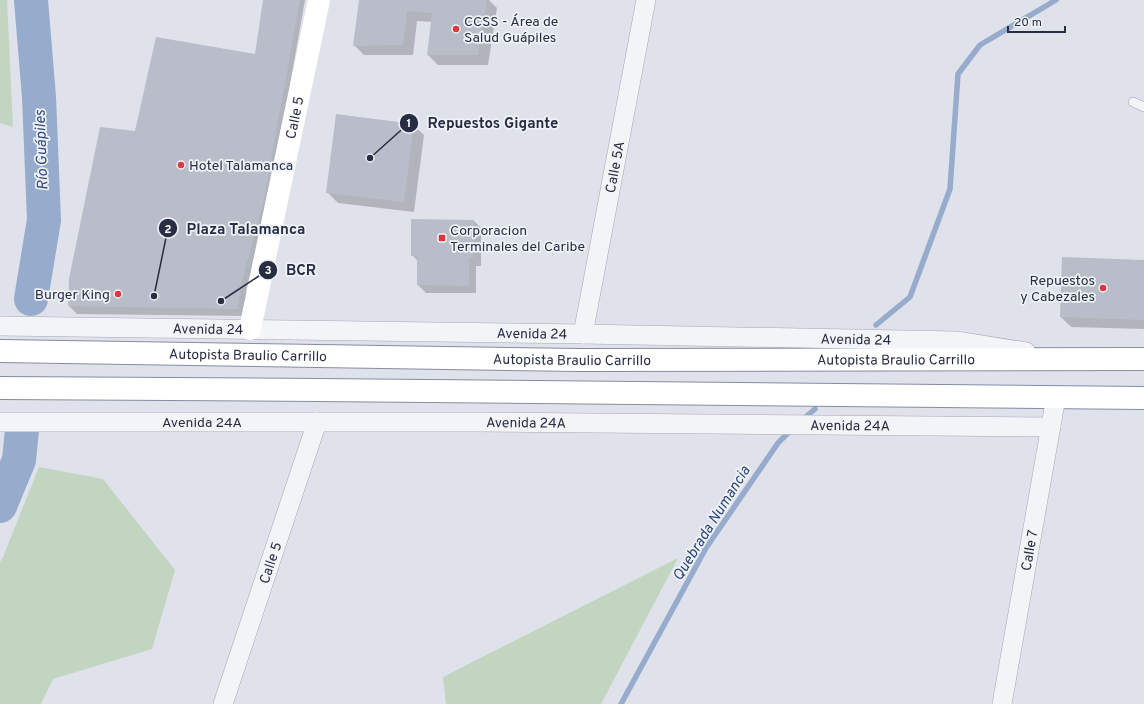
<svg xmlns="http://www.w3.org/2000/svg" width="1144" height="704" viewBox="0 0 1144 704" font-family="Overpass,sans-serif">
  <rect width="100%" height="100%" fill="#dfe2ea"/>
  <g fill="#c2d5c0">
    <path d="M0 0H7L13 127 0 123Z"/>
    <path d="M39 467 103 479 175 570 152 649 53 679 41 704H0V562L3 557Z"/>
    <path d="M678 558 601 704H446L443 677Z"/>
  </g>
  <g fill="#0003">
    <path d="M264 0H305L269 204 246 291 248 294 246 316 77 314 69 306 136 132 256 55Z"/>
    <path d="M360 0H489L497 8 488 65H438L428 55 432 22 417 21 413 55H364L354 45Z"/>
    <path d="M413 125 424 135 414 212 338 203 327 192Z"/>
    <path d="M474 221 481 228V266H476V293H426L418 285V261L412 255Z"/>
    <path d="M1144 261V329L1071 327 1061 317Z"/>
  </g>
  <g fill="none" stroke-linecap="round" stroke-linejoin="round">
    <g stroke="#97abcd" stroke-width="5.5">
      <path d="M876 325 910 297 950 189 958 74 980 45 1056 0"/>
      <path d="M802 420 815 409"/>
      <path d="M621 704 706 548 778 443 791 430"/>
    </g>
    <g stroke="#97abcd" stroke-width="34">
      <path d="M31 299 44 220 39 97 31 0"/>
      <path d="M0 506 19 460 22 430"/>
    </g>
  </g>
  <g fill="#b9bdca">
    <path d="M263 0H300L264 199 241 285 238 309 68 306 69 279 100 127 135 131 156 37 255 54Z"/>
    <path d="M359 0H487L478 55H427L432 13 407 11 403 45 353 46Z"/>
    <path d="M336 114 414 124 404 202 326 193Z"/>
    <path d="M411 219 474 220 473 258H469V286L417 285V256H411Z"/>
    <path d="M1062 257 1144 260V320L1060 317Z"/>
  </g>
  <g fill="none" stroke-linecap="round" stroke-linejoin="round">
    <defs>
      <path id="lane" d="M1133 102 1144 107"/>
      <g id="street">
        <path id="s1" d="M0 326 583 334 956 341 1026 352"/>
        <path id="s2" d="M583 334 646 0"/>
        <path id="s3" d="M0 422H477L1051 427"/>
        <path id="s4" d="M223 704 317 422"/>
        <path id="s5" d="M1002 704 1056 397"/>
      </g>
      <g id="highway">
        <path id="s7" d="M0 351 579 360 1144 359"/>
        <path d="M0 388 317 390 1144 398"/>
      </g>
    </defs>
    <use href="#lane" stroke="#a4a8b5" stroke-width="10"/>
    <use href="#street" stroke="#a4a8b5" stroke-width="20"/>
    <use href="#highway" stroke="#858da2" stroke-width="24"/>
    <use href="#lane" stroke="#f3f4f8" stroke-width="9"/>
    <use href="#street" stroke="#f3f4f8" stroke-width="19"/>
    <path stroke="#fff" stroke-width="22" id="s6" d="M250 329 319 0"/>
    <use href="#highway" stroke="#fff" stroke-width="22"/>
  </g>
  <g fill="#db393d" stroke="#eff2f7" stroke-width="1.5">
    <circle cx="456" cy="29" r="4"/>
    <circle cx="181" cy="165" r="4"/>
    <rect x="438" y="234" width="8" height="8" rx="2"/>
    <circle cx="1103" cy="288" r="4"/>
    <circle cx="118" cy="294" r="4"/>
  </g>
  <g text-anchor="middle" stroke-width="3.5" stroke-linejoin="round" paint-order="stroke">
    <g font-size="14" fill="#272d43" stroke="#eff2f7" text-anchor="start">
      <text x="464" y="26">CCSS - Área de<tspan x="464" dy="16">Salud Guápiles</tspan></text>
      <text x="189" y="170">Hotel Talamanca</text>
      <text x="450" y="235">Corporacion<tspan x="450" dy="16">Terminales del Caribe</tspan></text>
      <text x="1095" y="285" text-anchor="end">Repuestos<tspan x="1095" dy="16">y Cabezales</tspan></text>
      <text x="110" y="299" text-anchor="end">Burger King</text>
    </g>
    <g font-size="14" fill="#272d43" stroke="#eff2f7">
      <text dy="5" stroke="none"><textPath href="#s6" startOffset="216">Calle 5</textPath></text>
      <text dy="5" stroke="none"><textPath href="#s2" startOffset="170">Calle 5A</textPath></text>
      <text dy="5" stroke="none"><textPath href="#s1" startOffset="208">Avenida 24</textPath></text>
      <text dy="5" stroke="none"><textPath href="#s1" startOffset="532">Avenida 24</textPath></text>
      <text dy="5" stroke="none"><textPath href="#s1" startOffset="856">Avenida 24</textPath></text>
      <text dy="5" stroke="none"><textPath href="#s7" startOffset="248">Autopista Braulio Carrillo</textPath></text>
      <text dy="5" stroke="none"><textPath href="#s7" startOffset="572">Autopista Braulio Carrillo</textPath></text>
      <text dy="5" stroke="none"><textPath href="#s7" startOffset="896">Autopista Braulio Carrillo</textPath></text>
      <text dy="5" stroke="none"><textPath href="#s3" startOffset="202">Avenida 24A</textPath></text>
      <text dy="5" stroke="none"><textPath href="#s3" startOffset="526">Avenida 24A</textPath></text>
      <text dy="5" stroke="none"><textPath href="#s3" startOffset="850">Avenida 24A</textPath></text>
      <text dy="5" stroke="none"><textPath href="#s5" startOffset="156">Calle 7</textPath></text>
      <text dy="5" stroke="none"><textPath href="#s4" startOffset="149">Calle 5</textPath></text>
    </g>
    <g font-size="15" font-style="italic" fill="#2d467b" stroke="#eff2f7">
      <text transform="translate(41 150) rotate(-92)" y="5">Río Guápiles</text>
      <text transform="translate(711 523) rotate(-58)" y="5">Quebrada Numancia</text>
    </g>
  </g>
  <path fill="none" stroke="#272d43" stroke-width="1.5" d="M370 158L409 123M154 296L168 228M221 301L268 270"/>
  <g fill="#272d43" stroke="#eff2f7" stroke-width="1.5">
    <circle cx="370" cy="158" r="4"/>
    <circle cx="154" cy="296" r="4"/>
    <circle cx="221" cy="301" r="4"/>
    <circle cx="409" cy="123" r="10"/>
    <circle cx="168" cy="228" r="10"/>
    <circle cx="268" cy="270" r="10"/>
  </g>
  <g font-size="12" text-anchor="middle" font-weight="bold" fill="#fff">
    <text x="409" y="127">1</text>
    <text x="168" y="233">2</text>
    <text x="268" y="274">3</text>
  </g>
  <g font-size="15" text-anchor="middle" font-weight="bold" fill="#272d43" stroke="#eff2f7" stroke-width="3.5" stroke-linejoin="round" paint-order="stroke">
    <text x="493" y="128">Repuestos Gigante</text>
    <text x="246" y="234">Plaza Talamanca</text>
    <text x="301" y="275">BCR</text>
  </g>
  <path d="M1008 26v6h57v-6" fill="none" stroke="#272d43" stroke-width="2"/>
  <text x="1014" y="26" font-size="12" fill="#272d43" stroke="#eff2f7" stroke-width="3" paint-order="stroke">20 m</text>
</svg>
